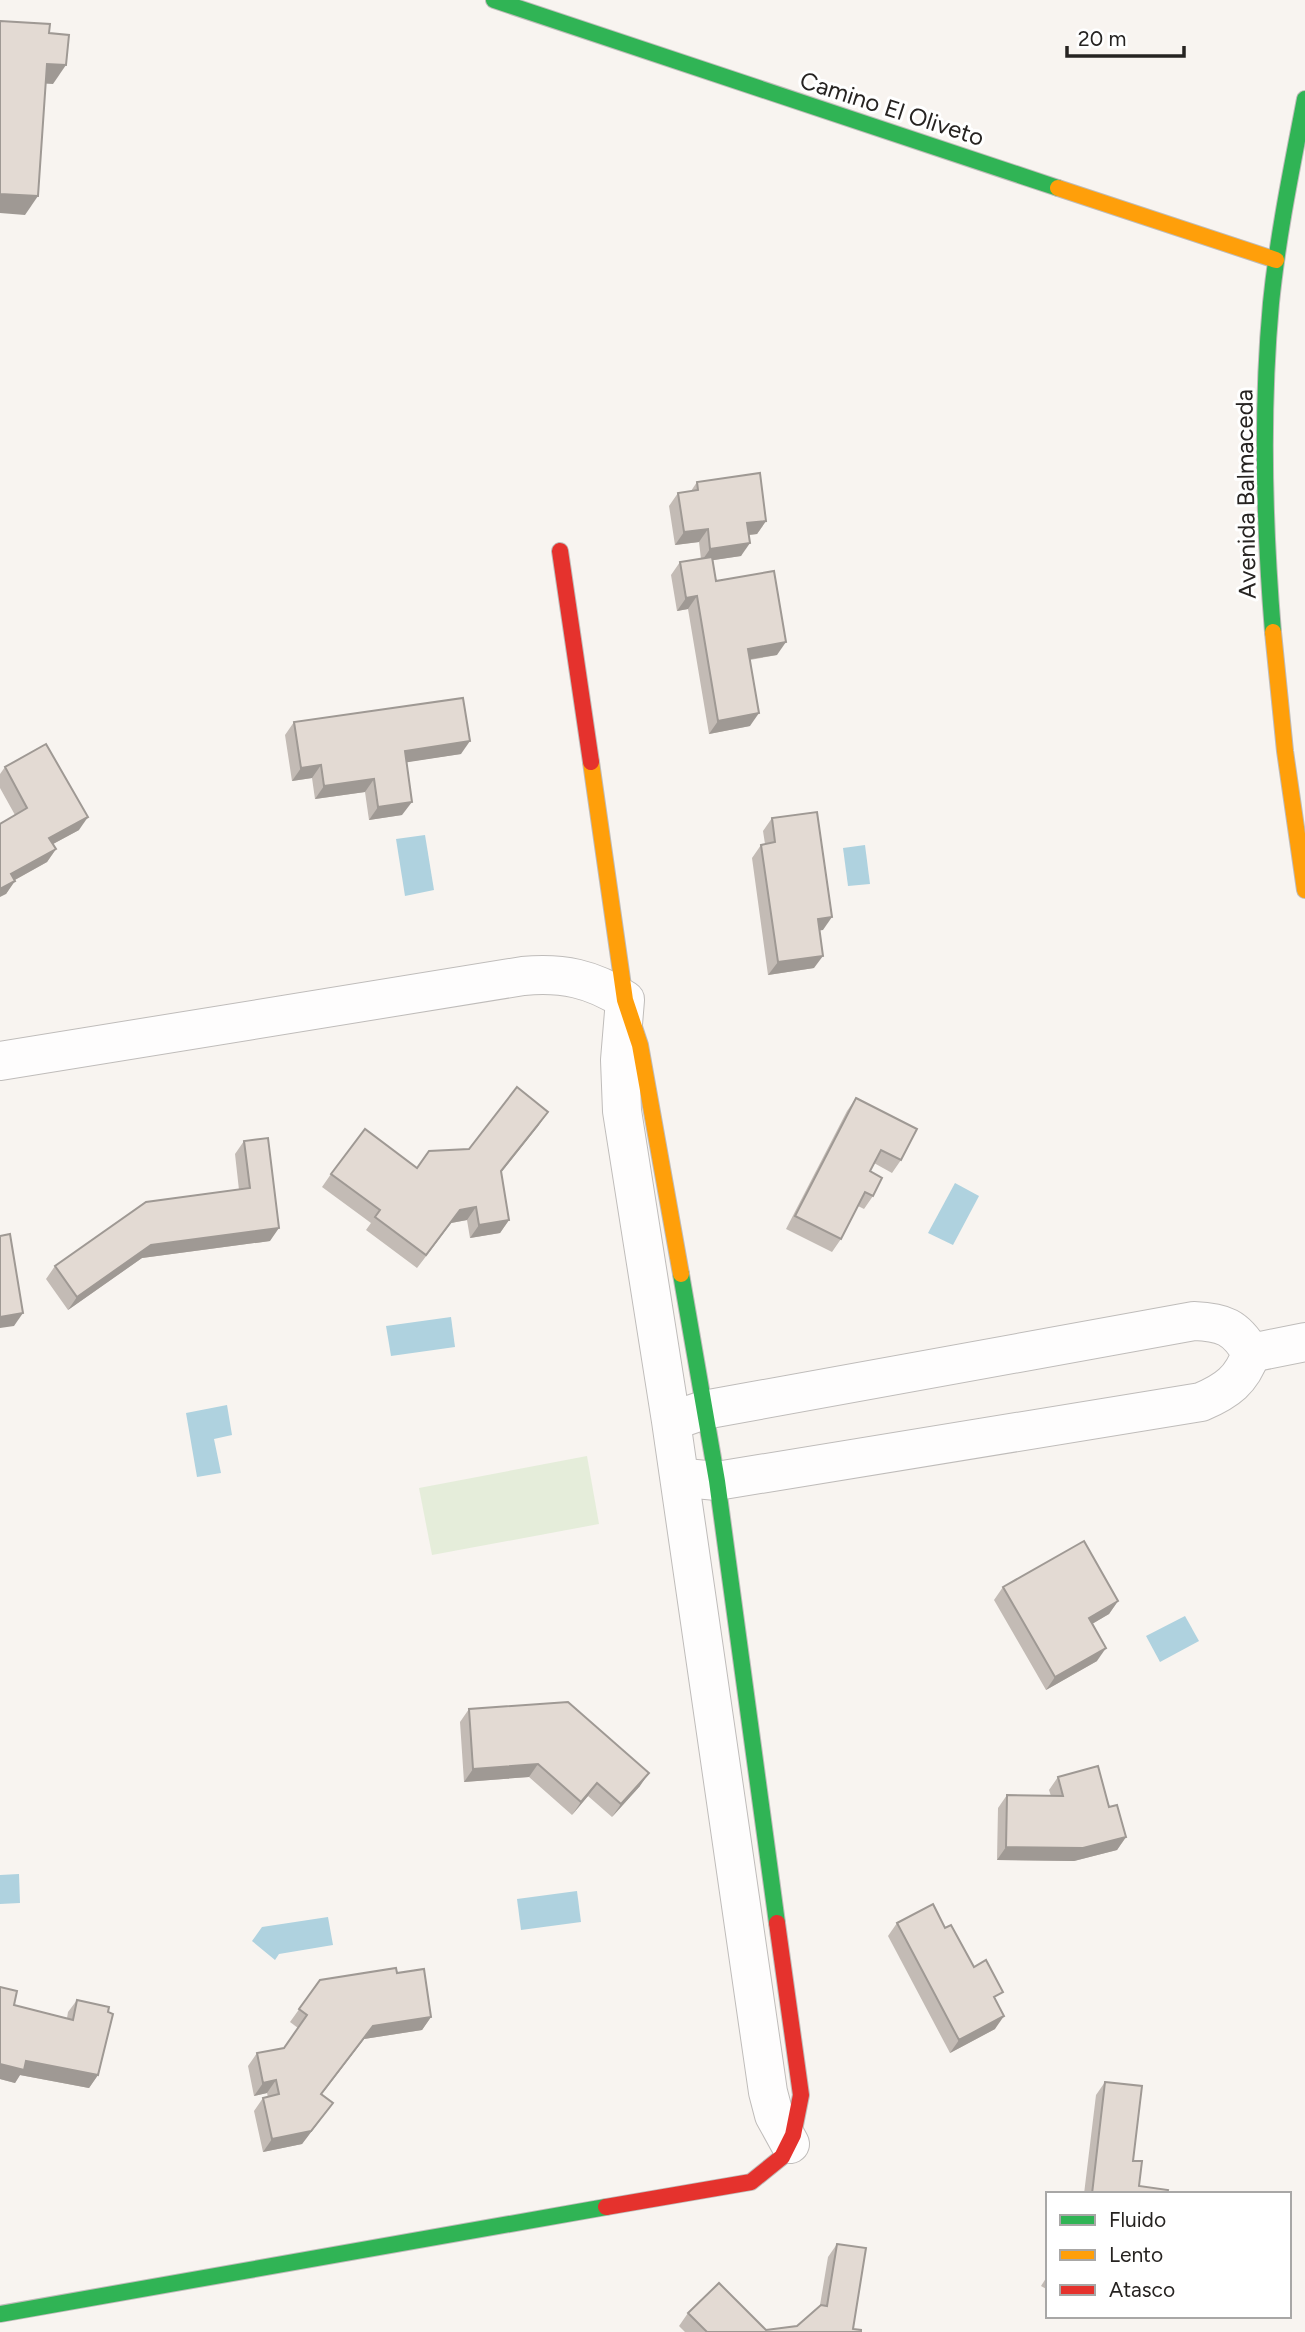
<svg xmlns="http://www.w3.org/2000/svg" width="1305" height="2332" viewBox="0 0 1305 2332" font-family="Figtree,sans-serif">
  <rect width="100%" height="100%" fill="#f8f4f0"/>
  <path fill="#e5edda" d="M587 1456 599 1524 432 1555 419 1488Z"/>
  <g fill="#afd2df">
    <path d="M425 835 434 890 405 896 396 839Z"/>
    <path d="M865 845 870 884 848 886 843 848Z"/>
    <path d="M955 1183 979 1196 953 1245 928 1233Z"/>
    <path d="M451 1317 455 1347 391 1356 386 1326Z"/>
    <path d="M227 1405 232 1435 214 1439 221 1473 197 1477 186 1413Z"/>
    <path d="M1185 1616 1199 1641 1160 1662 1146 1636Z"/>
    <path d="M19 1874 20 1903 0 1904V1875Z"/>
    <path d="M577 1891 581 1922 521 1930 517 1899Z"/>
    <path d="M328 1917 333 1945 279 1954 275 1960 252 1941 262 1927Z"/>
  </g>
  <g fill="none" stroke-linecap="round" stroke-linejoin="round">
    <defs>
      <g id="street">
        <path d="M0 1061 523 976C562 972 593 979 625 1000L620 1060 622 1111 671 1421 768 2092 774 2115 790 2144"/>
        <path d="M1251 1353 1305 1342"/>
        <path d="M675 1420 704 1410 1194 1321C1223 1322 1236 1327 1251 1353 1242 1380 1227 1391 1201 1402L717 1481 685 1478"/>
      </g>
      <g id="fast">
        <path d="M494 0 1058 188"/>
        <path d="M1273 632C1264 523 1261 412 1271 303 1278 234 1292 167 1305 99"/>
        <path d="M681 1274 717 1481 777 1923"/>
        <path d="M0 2314 606 2207"/>
      </g>
      <g id="slow">
        <path d="M1058 188 1276 260"/>
        <path d="M1273 632 1285 751 1305 890"/>
        <path d="M591 762 625 1000 640 1045 681 1274"/>
      </g>
      <g id="jam">
        <path d="M560 551 591 762"/>
        <path d="M606 2207 751 2182 782 2157 793 2135 801 2095 777 1923"/>
      </g>
    </defs>
    <use href="#street" stroke="#bfbcba" stroke-width="40"/>
    <use href="#fast" stroke="#bfbcba" stroke-width="18"/>
    <use href="#slow" stroke="#bfbcba" stroke-width="18"/>
    <use href="#jam" stroke="#bfbcba" stroke-width="18"/>
    <use href="#street" stroke="#fefdfd" stroke-width="38"/>
    <use href="#fast" stroke="#30b455" stroke-width="16"/>
    <use href="#slow" stroke="#ff9f0a" stroke-width="16"/>
    <use href="#jam" stroke="#e5322d" stroke-width="16"/>
  </g>
  <g fill="#c3bbb5">
    <path d="M697 482 766 521 757 534 749 535 741 556 713 560 716 581 777 655 750 660V726L709 734 688 609 677 611 671 575 680 562 701 559 699 542 675 545 669 506 678 493 691 491Z"/>
    <path d="M294 722 461 754 406 762 402 815 369 820 365 792 315 799 312 778 292 781 285 735Z"/>
    <path d="M5 767 79 830 53 844 56 849 47 862 15 880 6 894 15 815 0 788V774Z"/>
    <path d="M772 818 823 930H819L814 968 768 975 752 858 761 845 765 844 763 831Z"/>
    <path d="M856 1098 901 1160 892 1173 874 1163 870 1171 873 1196 864 1209 858 1206 841 1239 832 1252 786 1229 847 1111Z"/>
    <path d="M539 1125 501 1172 509 1220 500 1233 470 1238 467 1220 451 1223 417 1268 366 1230 371 1223 322 1187 331 1174 417 1168Z"/>
    <path d="M244 1141 270 1241 142 1258 68 1310 46 1279 55 1266 239 1190 235 1154Z"/>
    <path d="M1003 1587 1118 1601 1109 1614 1092 1624 1097 1661 1046 1690 994 1600Z"/>
    <path d="M469 1709 640 1786 612 1817 588 1796 572 1815 529 1777 464 1782 460 1722Z"/>
    <path d="M1058 1777 1109 1807 1126 1837 1117 1850 1074 1861 997 1860 998 1808 1007 1795 1051 1796 1049 1790Z"/>
    <path d="M897 1923 945 1928 996 2001 995 2029 950 2053 888 1936Z"/>
    <path d="M397 1973 431 2017 422 2030 364 2039 322 2094 333 2103 302 2144 263 2152 254 2111 263 2098 268 2097 267 2093 254 2096 248 2066 257 2053 284 2048 298 2028 290 2022 320 1980Z"/>
    <path d="M0 1987 14 2005 67 2018 68 2012 77 2000 98 2075 89 2088 20 2075 15 2083 0 2079Z"/>
    <path d="M1105 2082 1133 2161 1139 2186 1167 2194H1084L1096 2095Z"/>
    <path d="M837 2244 853 2329 861 2332H685L679 2326 688 2313 766 2330 797 2326 820 2305 828 2257Z"/>
    <path d="M1048 2275V2290L1041 2286Z"/>
  </g>
  <g fill="#9f9994">
    <path d="M47 64 66 65 53 84 34 83Z"/>
    <path d="M0 194 38 196 25 215 0 213Z"/>
    <path d="M766 521 757 534 738 536 747 523Z"/>
    <path d="M708 529 699 542 675 545 684 532Z"/>
    <path d="M750 543 741 556 701 562 710 549Z"/>
    <path d="M697 596 688 609 677 611 686 598Z"/>
    <path d="M786 642 777 655 739 661 748 649Z"/>
    <path d="M759 713 750 726 709 734 718 721Z"/>
    <path d="M470 741 461 754 396 764 405 751Z"/>
    <path d="M321 765 312 778 292 781 301 768Z"/>
    <path d="M374 779 365 792 315 799 324 786Z"/>
    <path d="M412 802 402 815 369 820 378 807Z"/>
    <path d="M88 817 79 830 40 851 49 838Z"/>
    <path d="M56 849 47 862 2 887 11 874Z"/>
    <path d="M15 881 6 894 0 897V889Z"/>
    <path d="M832 917 823 930 809 932 818 919Z"/>
    <path d="M823 956 814 968 768 975 778 962Z"/>
    <path d="M548 1112 539 1125 492 1184 501 1171Z"/>
    <path d="M476 1207 467 1220 451 1223 417 1268 460 1210Z"/>
    <path d="M509 1220 500 1233 470 1238 479 1225Z"/>
    <path d="M279 1228 270 1241 142 1258 68 1310 77 1297 151 1245Z"/>
    <path d="M23 1313 14 1326 0 1328V1317Z"/>
    <path d="M1118 1601 1109 1614 1080 1631 1089 1618Z"/>
    <path d="M1106 1648 1097 1661 1046 1690 1055 1677Z"/>
    <path d="M538 1764 529 1777 464 1782 473 1769Z"/>
    <path d="M649 1773 640 1786 612 1817 621 1804Z"/>
    <path d="M597 1783 588 1796 572 1815 581 1802Z"/>
    <path d="M1126 1837 1117 1850 1074 1861 997 1860 1006 1847Z"/>
    <path d="M1004 2016 995 2029 950 2053 959 2040Z"/>
    <path d="M431 2017 422 2030 364 2039 312 2107 373 2026Z"/>
    <path d="M26 2061 98 2075 89 2088 20 2075 15 2083 0 2079V2064Z"/>
    <path d="M276 2080 267 2093 254 2096 263 2083Z"/>
    <path d="M333 2103 302 2144 263 2152 272 2139Z"/>
  </g>
  <g fill="#e3dad3" stroke="#9f9994" stroke-width="2">
    <path d="M0 21 50 24 49 33 69 35 66 65 47 64 38 196 0 194Z"/>
    <path d="M760 473 766 521 747 523 750 543 710 549 708 529 684 532 678 493 698 490 697 482Z"/>
    <path d="M712 557 716 581 774 571 786 642 748 649 759 713 718 721 697 596 686 598 680 562Z"/>
    <path d="M463 698 470 741 405 751 412 802 378 807 374 779 324 786 321 765 301 768 294 722Z"/>
    <path d="M46 744 88 817 49 838 56 849 11 874 15 881 0 889V824L27 808 5 767Z"/>
    <path d="M817 812 832 917 818 919 823 956 778 962 761 845 775 842 772 818Z"/>
    <path d="M517 1087 548 1112 501 1171 509 1220 479 1225 476 1207 460 1210 426 1255 375 1217 380 1210 331 1174 365 1129 417 1168 429 1151 469 1149Z"/>
    <path d="M856 1098 917 1129 901 1160 881 1150 870 1171 882 1178 873 1196 865 1192 841 1239 795 1216Z"/>
    <path d="M268 1138 279 1228 151 1245 77 1297 55 1266 146 1202 250 1188 244 1141Z"/>
    <path d="M10 1234 23 1313 0 1317V1236Z"/>
    <path d="M1084 1541 1118 1601 1089 1618 1106 1648 1055 1677 1003 1587Z"/>
    <path d="M568 1702 649 1773 621 1804 597 1783 581 1802 538 1764 473 1769 469 1709Z"/>
    <path d="M1098 1766 1109 1807 1117 1805 1126 1837 1083 1848 1006 1847 1007 1795 1063 1796 1058 1777Z"/>
    <path d="M933 1904 945 1928 951 1925 974 1967 986 1960 1003 1992 994 1997 1004 2016 959 2040 897 1923Z"/>
    <path d="M396 1968 397 1973 424 1969 431 2017 373 2026 321 2094 333 2103 311 2131 272 2139 263 2098 279 2094 276 2080 263 2083 257 2053 284 2048 307 2015 299 2009 320 1980Z"/>
    <path d="M0 1987 17 1991 14 2005 73 2020 77 2000 109 2007 108 2012 113 2014 98 2075 26 2061 24 2070 0 2064Z"/>
    <path d="M1105 2082 1142 2086 1133 2161H1142L1139 2186 1168 2190 1167 2194H1092Z"/>
    <path d="M837 2244 866 2248 853 2329 861 2330V2332H707L688 2313 719 2283 766 2330 797 2326 821 2305 827 2306Z"/>
  </g>
  <g text-anchor="middle" stroke-width="6" stroke-linejoin="round" paint-order="stroke">
    <g font-size="24" fill="#262321" stroke="#fff">
      <text transform="translate(892 109) rotate(18)" y="8">Camino El Oliveto</text>
      <text transform="translate(1246 494) rotate(-91)" y="8">Avenida Balmaceda</text>
    </g>
  </g>
  <rect x="1046" y="2192" width="245" height="126" fill="#ffffff" stroke="#a8a7a6" stroke-width="2"/>
  <rect x="1060" y="2215" width="35" height="10" fill="#30b455" stroke="#a8a7a6" stroke-width="2"/>
  <text x="1109" y="2227" font-size="21" fill="#262321">Fluido</text>
  <rect x="1060" y="2250" width="35" height="10" fill="#ff9f0a" stroke="#a8a7a6" stroke-width="2"/>
  <text x="1109" y="2262" font-size="21" fill="#262321">Lento</text>
  <rect x="1060" y="2285" width="35" height="10" fill="#e5322d" stroke="#a8a7a6" stroke-width="2"/>
  <text x="1109" y="2297" font-size="21" fill="#262321">Atasco</text>
  <path d="M1067 46v10h117v-10" fill="none" stroke="#262321" stroke-width="3.5"/>
  <text x="1078" y="46" font-size="21" fill="#262321" stroke="#ffffff" stroke-width="5" paint-order="stroke">20 m</text>
</svg>
